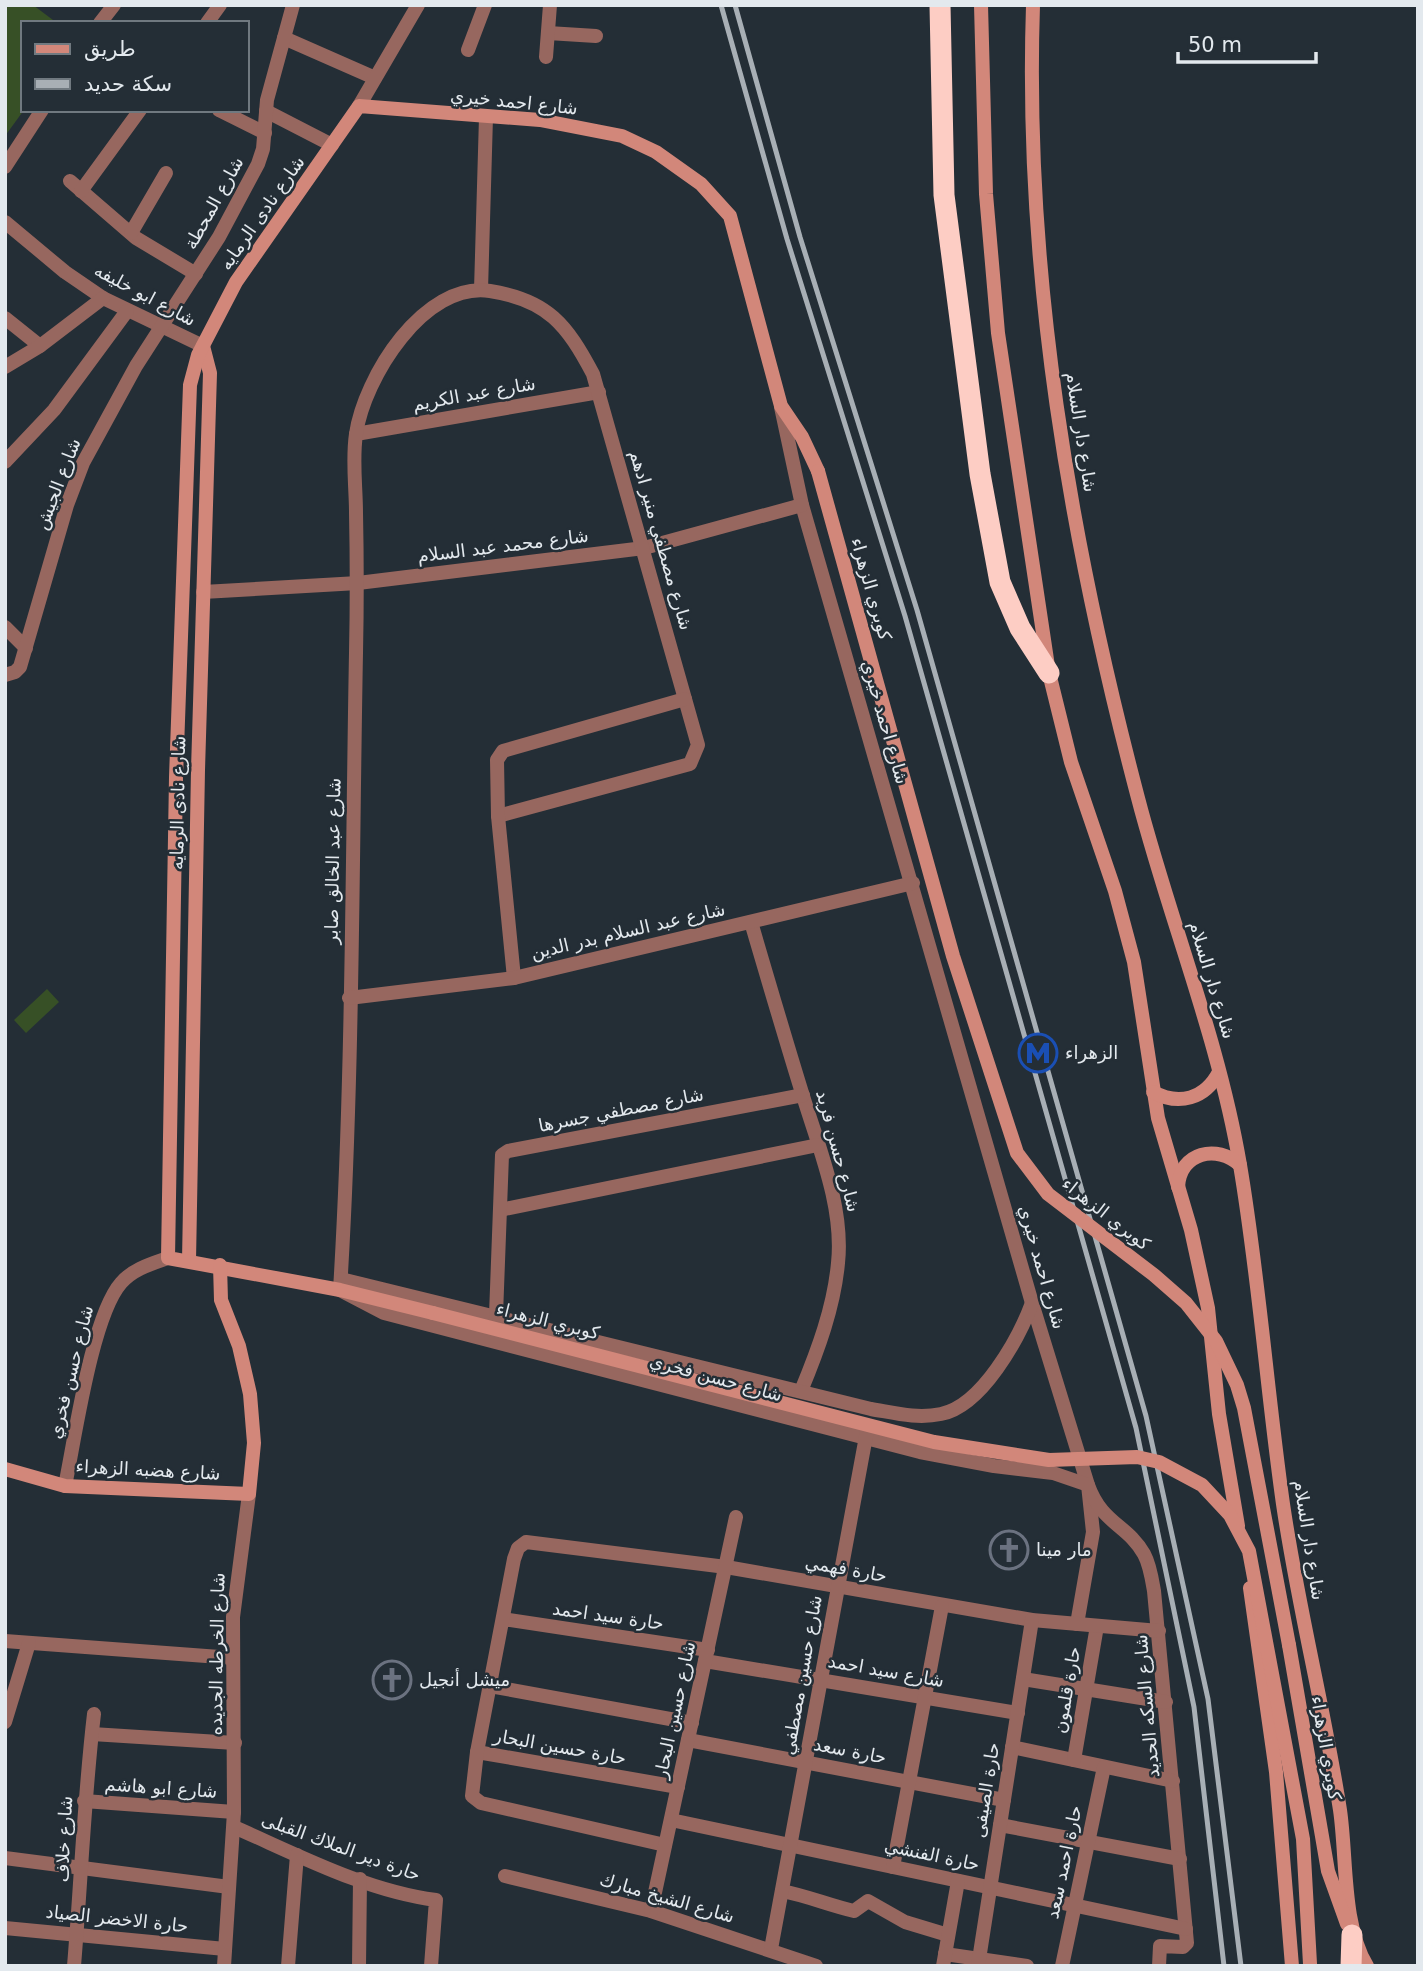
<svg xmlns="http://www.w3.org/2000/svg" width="1423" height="1971" viewBox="0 0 1423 1971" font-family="'DejaVu Sans',Cairo,sans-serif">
  <rect width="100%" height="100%" fill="#242e36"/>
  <g fill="#375026">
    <path d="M5 5H33L57 23H23L24 110 5 136Z"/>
    <path d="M47 989 59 1002 26 1033 14 1020Z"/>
  </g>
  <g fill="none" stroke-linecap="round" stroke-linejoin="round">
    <g stroke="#97675f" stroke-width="14">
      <path d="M100 23 114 5"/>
      <path d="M207 23 220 5"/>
      <path d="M548 33 596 36"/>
      <path d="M284 38 375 78"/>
      <path d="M468 50 485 5"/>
      <path d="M546 57 550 5"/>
      <path d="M359 106 418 5"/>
      <path d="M219 110 265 133"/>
      <path d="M266 111 332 145"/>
      <path d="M5 167 42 110"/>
      <path d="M70 181 136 238 196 274"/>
      <path d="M81 191 140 110"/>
      <path d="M5 222 65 272 103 298 203 346"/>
      <path d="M131 233 166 173"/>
      <path d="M481 290 486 117"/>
      <path d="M5 318 40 346"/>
      <path d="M5 367 40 346 103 298"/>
      <path d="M781 407 802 505 1032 1303 1088 1485 1093 1532 1077 1624"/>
      <path d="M356 434 599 392"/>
      <path d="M5 462 54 410 127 311"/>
      <path d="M203 592 358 583 644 548 802 505"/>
      <path d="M5 627 26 648"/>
      <path d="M5 675 15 672 20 667 67 505 83 463 136 366 219 237 258 164 263 149 267 100 293 5"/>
      <path d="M498 816 690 764 698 745 593 374C567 325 548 300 490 291 424 281 364 378 356 434 352 460 356 487 356 513 357 560 357 606 356 653 352 865 353 1078 340 1290L384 1313 920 1452 994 1466 1053 1473 1088 1485C1102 1524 1127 1524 1144 1554 1150 1565 1152 1579 1154 1591L1187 1943 1183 1947 1160 1946 1159 1966"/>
      <path d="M751 922C768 980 785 1038 803 1096 819 1148 844 1208 838 1263 834 1307 818 1350 801 1391"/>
      <path d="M514 978 498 816 497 760 503 751 685 699"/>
      <path d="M349 998 514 978 913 883"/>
      <path d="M500 1210 818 1145"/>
      <path d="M341 1279 871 1409C895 1413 917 1419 941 1414 982 1406 1019 1338 1032 1303"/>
      <path d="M496 1315 502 1155 508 1151 803 1095"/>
      <path d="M65 1486C75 1438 92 1316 121 1283 133 1269 151 1264 168 1258"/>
      <path d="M503 1619 708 1650"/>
      <path d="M5 1641 233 1658"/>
      <path d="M705 1661 1018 1713"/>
      <path d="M1023 1679 1166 1702"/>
      <path d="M490 1686 692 1723"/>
      <path d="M5 1722 29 1643"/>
      <path d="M92 1734 235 1743"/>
      <path d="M688 1740 1004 1800"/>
      <path d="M1012 1747 1173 1781"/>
      <path d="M477 1752 678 1787"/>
      <path d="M1074 1760 1097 1626"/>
      <path d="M84 1801 234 1812"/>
      <path d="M671 1820 1186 1929"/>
      <path d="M1000 1825 1180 1859"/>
      <path d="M234 1827C298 1855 366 1891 436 1900L431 1966"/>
      <path d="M665 1845 481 1803 472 1796 477 1752 514 1559 518 1548 526 1542 726 1567 1032 1620 1159 1631"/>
      <path d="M5 1858 229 1887"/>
      <path d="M893 1867 942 1606"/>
      <path d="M505 1876 651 1911 816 1966"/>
      <path d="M782 1891C808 1896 828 1905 854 1911L868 1901 905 1922 948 1935"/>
      <path d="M651 1911 736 1517"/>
      <path d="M5 1928 225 1949"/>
      <path d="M771 1949 867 1431"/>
      <path d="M945 1954 1027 1966"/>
      <path d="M74 1966C81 1882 84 1798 94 1714"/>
      <path d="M224 1966 234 1812 233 1617 249 1494"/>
      <path d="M288 1966 297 1855"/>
      <path d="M359 1966 360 1879"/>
      <path d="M943 1966 958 1881"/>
      <path d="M978 1966 1032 1620"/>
      <path d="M1062 1966 1104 1767"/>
    </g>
    <g stroke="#d2877a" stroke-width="14">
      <path d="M981 5 986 194 998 333 1049 673 1071 762 1115 891 1134 962 1158 1118 1191 1230 1208 1308 1219 1414 1238 1526"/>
      <path d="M1033 5C1024 273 1070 540 1138 798 1170 921 1219 1040 1240 1165 1259 1277 1267 1391 1283 1504 1298 1607 1324 1707 1340 1810 1347 1858 1342 1925 1367 1966"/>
      <path d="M1153 1092C1179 1106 1205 1099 1219 1072"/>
      <path d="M1178 1187C1180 1152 1217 1144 1240 1165"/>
      <path d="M189 1261 198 770 210 373 203 346"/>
      <path d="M433 1313 340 1290 168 1258 176 777 190 385 198 355 236 282 359 106 540 120 622 136 656 152 701 184 730 216 781 406 802 437 818 471"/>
      <path d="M5 1469 65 1486 249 1494 254 1443 250 1394 239 1346 221 1300 220 1265"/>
      <path d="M1250 1588 1276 1772 1292 1966"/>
      <path d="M1289 1645 1328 1871 1347 1924"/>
    </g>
    <g stroke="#fdcdc4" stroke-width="21">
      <path d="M940 5 944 195 980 474 1000 582 1020 628 1049 673"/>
      <path d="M1351 1966 1352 1935"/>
    </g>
    <g stroke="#a8afb5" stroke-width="5">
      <path d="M721 5 787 239 905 616 1136 1428 1194 1707 1224 1966"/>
      <path d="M735 5 800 237 917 610 1146 1416 1208 1699 1241 1966"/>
    </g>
    <g stroke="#d2877a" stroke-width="14">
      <path d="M818 471 953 956 1017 1153 1048 1194 1154 1275 1186 1303 1216 1341 1237 1385 1244 1408 1289 1645"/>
      <path d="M433 1313 934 1442 1049 1460 1137 1457 1159 1462 1202 1485 1230 1515 1249 1551 1303 1839 1310 1964"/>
    </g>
  </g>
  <defs>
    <symbol id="metro-ring" viewBox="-11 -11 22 22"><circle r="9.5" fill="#242e36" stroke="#1a4fb4" stroke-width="1.5"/><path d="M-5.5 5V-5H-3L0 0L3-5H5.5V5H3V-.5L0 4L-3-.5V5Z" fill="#1a4fb4"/></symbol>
    <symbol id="church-ring" viewBox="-11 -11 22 22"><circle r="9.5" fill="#242e36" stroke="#6b7280" stroke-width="1.5"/><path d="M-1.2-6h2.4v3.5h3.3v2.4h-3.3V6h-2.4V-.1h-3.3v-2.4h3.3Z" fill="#6b7280"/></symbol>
  </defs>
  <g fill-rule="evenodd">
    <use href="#metro-ring" x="1016" y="1031" width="44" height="44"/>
    <use href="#church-ring" x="987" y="1528" width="44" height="44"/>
    <use href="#church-ring" x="370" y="1658" width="44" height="44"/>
  </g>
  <g text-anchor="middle" stroke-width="5" stroke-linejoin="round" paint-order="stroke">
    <g font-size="18" fill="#e3e9ee" stroke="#242e36">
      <text transform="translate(514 102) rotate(6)" y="6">شارع احمد خيري</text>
      <text transform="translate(214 203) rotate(-61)" y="6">شارع المحطة</text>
      <text transform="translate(262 213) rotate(-55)" y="6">شارع نادى الرمايه</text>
      <text transform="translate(145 295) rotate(28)" y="6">شارع ابو خليفه</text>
      <text transform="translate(474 394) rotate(-10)" y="6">شارع عبد الكريم</text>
      <text transform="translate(1081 432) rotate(81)" y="6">شارع دار السلام</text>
      <text transform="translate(58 484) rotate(-69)" y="6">شارع الجيش</text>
      <text transform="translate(661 540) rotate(74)" y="6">شارع مصطفي منير ادهم</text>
      <text transform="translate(503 546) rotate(-7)" y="6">شارع محمد عبد السلام</text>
      <text transform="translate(871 589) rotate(74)" y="6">كوبري الزهراء</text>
      <text transform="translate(885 722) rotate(74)" y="6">شارع احمد خيري</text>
      <text transform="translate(178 803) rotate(-89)" y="6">شارع نادى الرمايه</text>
      <text transform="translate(333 861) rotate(-89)" y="6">شارع عبد الخالق صابر</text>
      <text transform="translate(628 931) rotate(-13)" y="6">شارع عبد السلام بدر الدين</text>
      <text transform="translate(1212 980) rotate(73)" y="6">شارع دار السلام</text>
      <text transform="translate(621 1110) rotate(-11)" y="6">شارع مصطفي جسرها</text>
      <text transform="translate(838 1151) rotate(75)" y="6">شارع حسن فريد</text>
      <text transform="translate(1106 1214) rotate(38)" y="6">كوبري الزهراء</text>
      <text transform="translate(1042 1267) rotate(74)" y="6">شارع احمد خيري</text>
      <text transform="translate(548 1321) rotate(14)" y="6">كوبري الزهراء</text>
      <text transform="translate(71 1372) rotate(-76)" y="6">شارع حسن فخري</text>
      <text transform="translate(716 1378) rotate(15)" y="6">شارع حسن فخري</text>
      <text transform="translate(148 1470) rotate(3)" y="6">شارع هضبه الزهراء</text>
      <text transform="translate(1309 1540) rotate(81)" y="6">شارع دار السلام</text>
      <text transform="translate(846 1569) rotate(10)" y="6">حارة فهمي</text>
      <text transform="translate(608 1616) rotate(8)" y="6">حارة سيد احمد</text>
      <text transform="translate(217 1654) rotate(-89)" y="6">شارع الخرطه الجديده</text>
      <text transform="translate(886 1671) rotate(10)" y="6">شارع سيد احمد</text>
      <text transform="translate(802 1675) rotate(-80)" y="6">شارع حسين مصطفي</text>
      <text transform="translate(1067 1690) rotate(-80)" y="6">حارة قلمون</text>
      <text transform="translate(1147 1706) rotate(-95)" y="6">شارع السكه الحديد</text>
      <text transform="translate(675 1710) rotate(-78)" y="6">شارع حسين البحار</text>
      <text transform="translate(560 1747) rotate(10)" y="6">حارة حسين البحار</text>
      <text transform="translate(1326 1748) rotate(80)" y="6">كوبري الزهراء</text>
      <text transform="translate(850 1751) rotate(11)" y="6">حارة سعد</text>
      <text transform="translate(161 1788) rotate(4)" y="6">شارع ابو هاشم</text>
      <text transform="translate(986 1790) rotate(-81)" y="6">حارة الصيفى</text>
      <text transform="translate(64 1839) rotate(-87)" y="6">شارع خلاف</text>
      <text transform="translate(341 1847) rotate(20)" y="6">حارة دير الملاك القبلى</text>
      <text transform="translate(932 1855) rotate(12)" y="6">حارة الفنشي</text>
      <text transform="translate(1064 1862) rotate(-78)" y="6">حارة احمد سعد</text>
      <text transform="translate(667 1898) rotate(16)" y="6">شارع الشيخ مبارك</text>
      <text transform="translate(117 1919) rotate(6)" y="6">حارة الاخضر الصياد</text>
    </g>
    <g font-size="18" fill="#e3e9ee" stroke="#242e36" text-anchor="start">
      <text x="1065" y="1059">الزهراء</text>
      <text x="1036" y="1556">مار مينا</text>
      <text x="419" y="1686">ميشل أنجيل</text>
    </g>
  </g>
  <rect width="1423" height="1971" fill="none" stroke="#e3e9ee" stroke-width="14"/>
  <rect x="21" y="21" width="228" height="91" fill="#242e36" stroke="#707980" stroke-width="2"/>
  <rect x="35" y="44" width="35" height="10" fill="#d2877a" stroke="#707980" stroke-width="2"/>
  <text x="84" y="56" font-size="21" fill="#e3e9ee">طريق</text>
  <rect x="35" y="79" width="35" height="10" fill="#a8afb5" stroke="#707980" stroke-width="2"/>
  <text x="84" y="91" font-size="21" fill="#e3e9ee">سكة حديد</text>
  <path d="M1178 52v10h138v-10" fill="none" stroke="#e3e9ee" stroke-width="3.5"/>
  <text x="1188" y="52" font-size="21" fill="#e3e9ee" stroke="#242e36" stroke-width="5" paint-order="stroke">50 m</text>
</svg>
